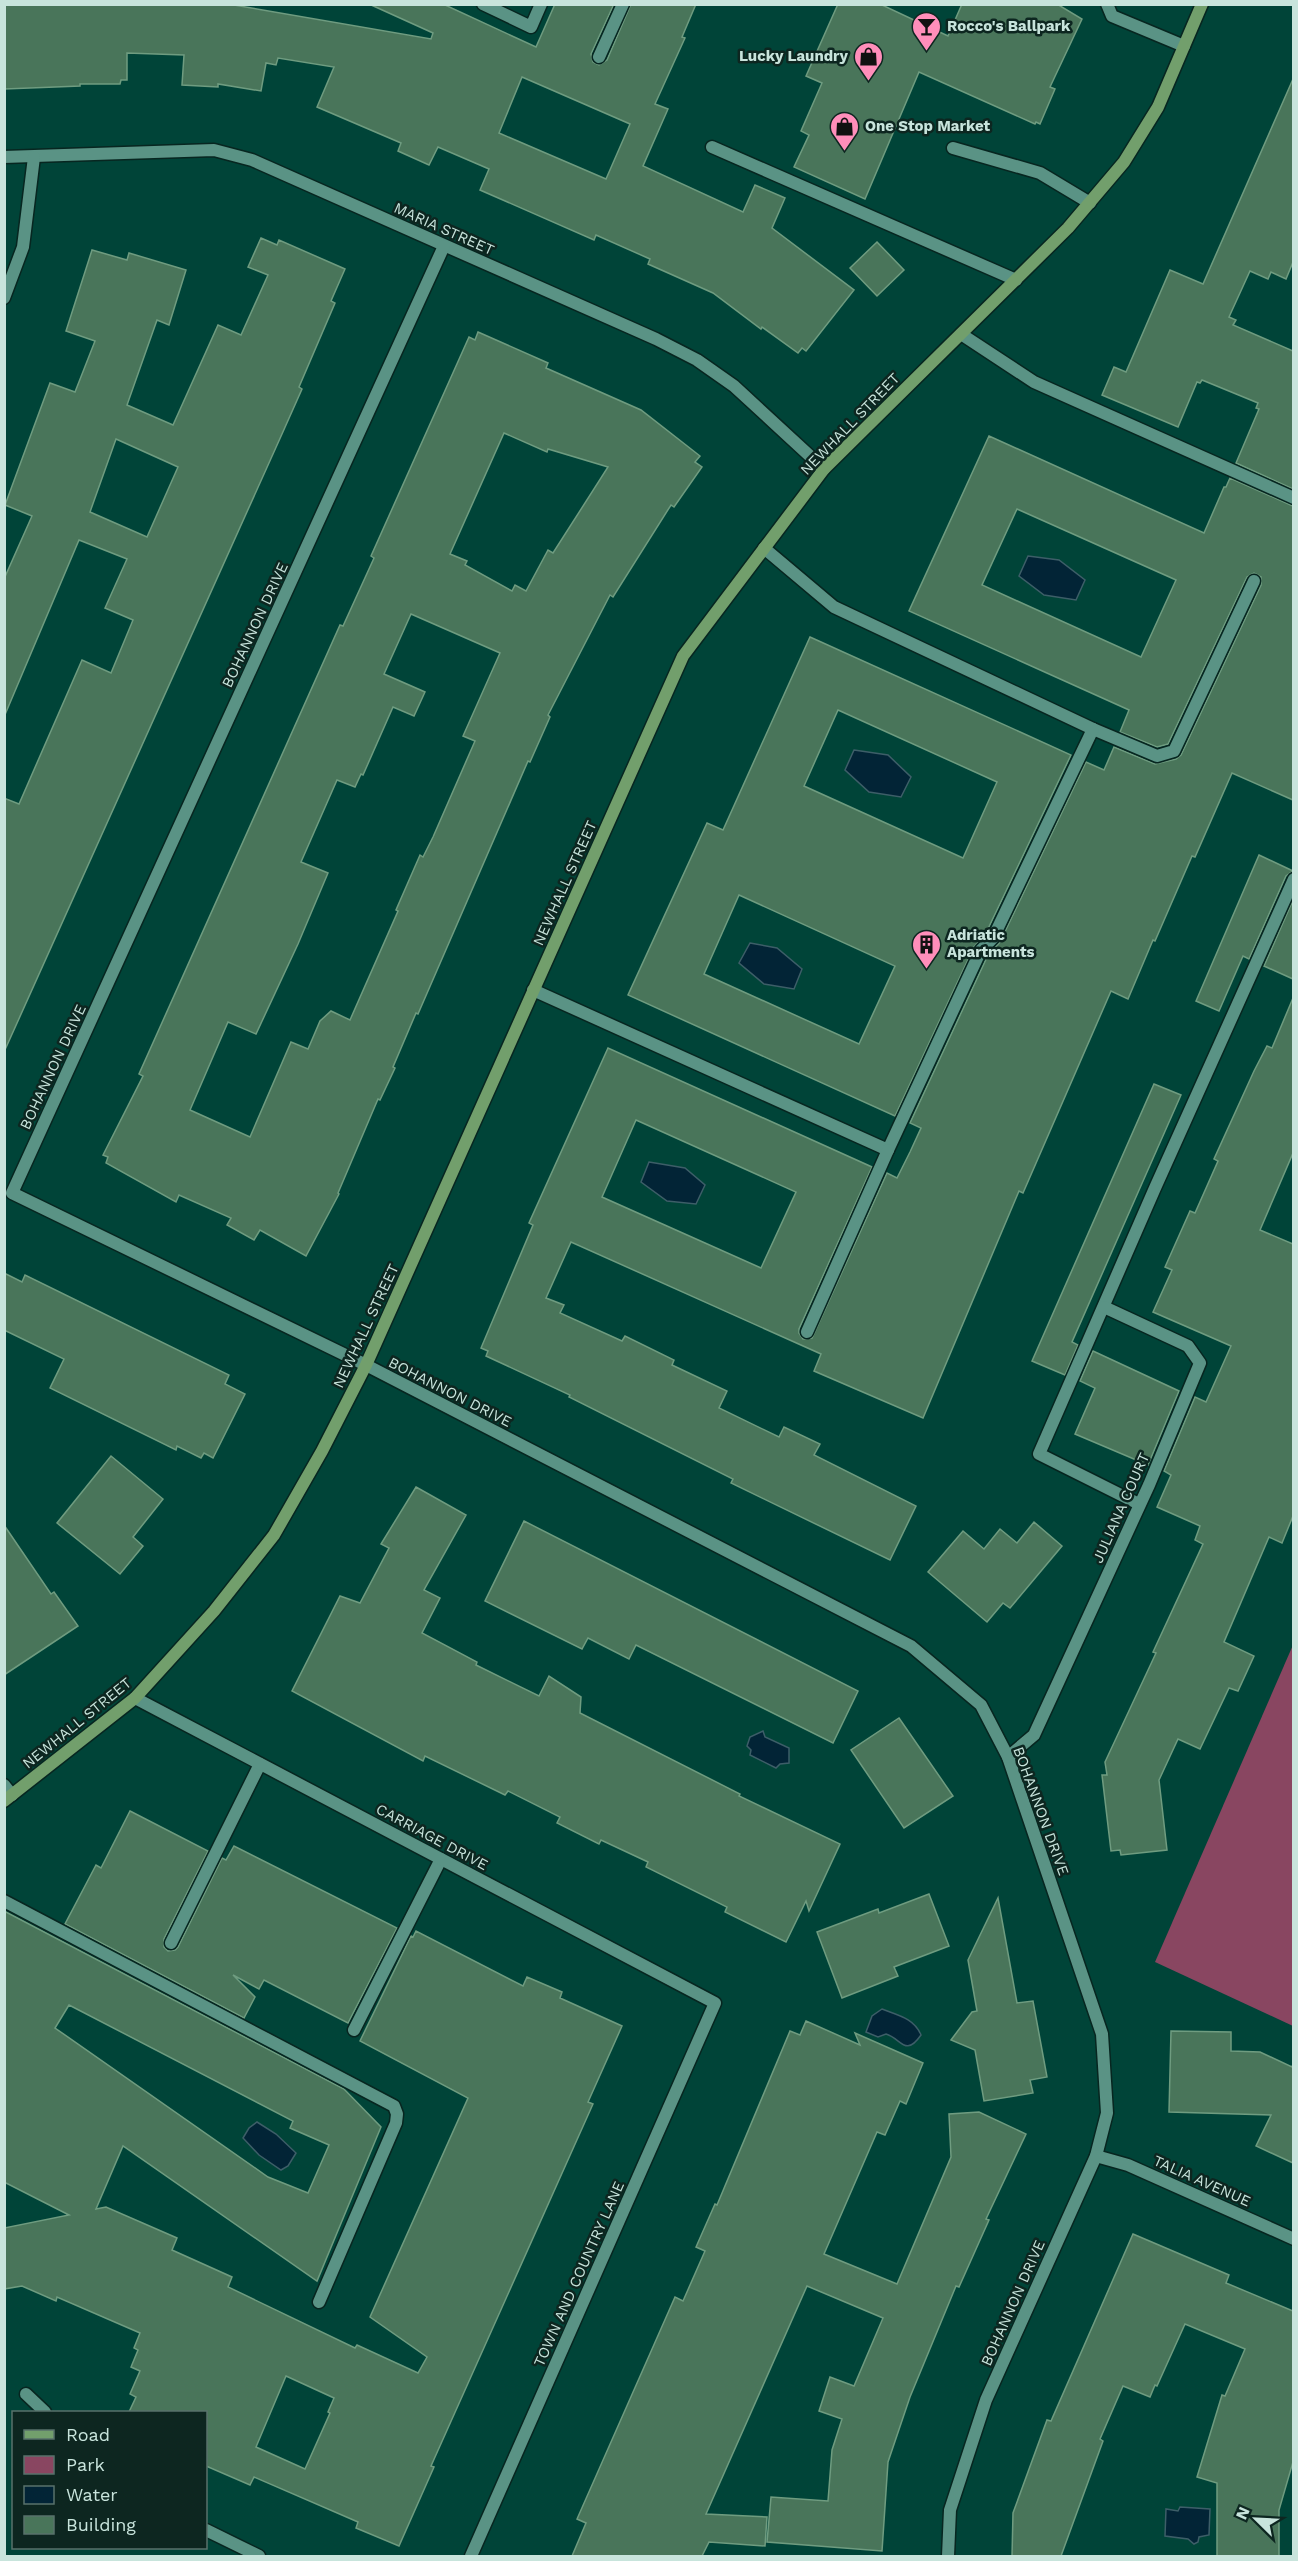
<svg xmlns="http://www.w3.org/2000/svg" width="1298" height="2561" viewBox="0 0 1298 2561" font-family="'Work Sans',sans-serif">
  <rect width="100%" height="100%" fill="#004438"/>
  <path fill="#894661" d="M1293 1645V2026L1155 1962Z"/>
  <g fill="#022436" stroke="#3d5e68" stroke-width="1.5">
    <path d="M1028 556 1059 560 1085 580 1076 600 1044 595 1019 576Z"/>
    <path d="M854 750 888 755 911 777 901 797 869 792 845 770Z"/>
    <path d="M750 943 777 948 802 969 794 989 764 984 739 963Z"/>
    <path d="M649 1162 685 1168 705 1185 696 1204 667 1201 641 1182Z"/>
    <path d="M763 1731 765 1737 789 1748V1763L780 1764 776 1768 750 1755 751 1750 747 1746 750 1737Z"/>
    <path d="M882 2009C897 2015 914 2018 921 2035 905 2058 901 2038 886 2034L878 2037 866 2032 872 2016Z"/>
    <path d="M257 2122 276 2134 296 2153 288 2166 281 2170 259 2155 243 2138 249 2128Z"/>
    <path d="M1180 2507 1210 2509 1209 2535 1199 2537 1198 2542 1194 2544 1188 2539 1165 2536 1166 2509 1178 2511Z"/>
  </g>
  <g fill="#49755a" stroke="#6f9c80" stroke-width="1.5" fill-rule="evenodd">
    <path d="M228 4 431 39 433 33 369 4H443L536 47 555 4H614L591 54 593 62 599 65 607 60 631 4H696L682 37 685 38 655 104 668 109 643 166 743 212 755 185 785 198 772 228 854 290 806 351 802 348 798 353 762 327 761 329 713 293 648 264 650 259 596 235 594 240 480 190 489 169 438 147 429 165 398 151 401 143 317 107 334 67 278 58 276 65 266 63 261 91 218 84V87L182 85 184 55 127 53V80H121L120 84H80V86L5 89 4 5ZM522 77 630 124 606 179 499 133Z"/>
    <path d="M838 4H880L948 36 962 4H1057L1082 19 1050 87 1055 89 1040 124 1036 122 1035 124 919 72 865 199 794 167 809 135 801 131 822 83 806 76Z"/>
    <path d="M1293 79V262L1286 279 1271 272 1268 279 1250 271 1229 317 1236 320 1233 325 1293 351V489L1236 463 1259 409 1256 408 1258 403 1202 380 1200 383 1197 382 1178 427 1102 395 1114 367 1126 372 1170 270 1203 284Z"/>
    <path d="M261 238 277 245 279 240 345 269 331 301 335 303 299 387 302 389 282 434 4 1052V798L19 804 82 660 111 673 133 620 105 608 127 559 79 540 4 717V579L32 516 5 505 50 383 75 392 95 341 66 331 92 250 127 260 129 253 186 270 169 325 157 320 127 405 173 425 218 325 241 335 268 275 248 267ZM116 439 178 467 147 537 90 512Z"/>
    <path d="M877 242 904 270 877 296 850 268Z"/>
    <path d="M478 332 548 363 546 368 641 410 700 456 695 462 702 467 674 507 671 505 613 597 610 595 548 715 550 717 530 762 528 761 418 1014 416 1013 393 1067 395 1068 380 1100 378 1099 338 1193 339 1194 306 1256 260 1230 254 1240 227 1225 231 1218 179 1195 176 1202 106 1163 108 1157 103 1155 143 1076 139 1074 340 625 343 626 374 558 371 556 469 337 475 340ZM504 433 547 452 548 449 608 467 553 553 548 550 526 591 515 585 512 591 465 565 467 561 450 554ZM411 614 500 653 463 736 475 741 433 837 423 857 420 855 396 910 398 911 350 1020 331 1011 320 1021 308 1049 291 1042 250 1137 190 1110 228 1022 256 1034 298 944 328 873 301 862 337 780 355 787 361 774 363 775 393 707 414 716 425 692 384 674Z"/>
    <path d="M989 436 1204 533 1224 487H1226L1230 478 1293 506V800L1232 773 1195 857 1192 856 1155 941 1153 940 1128 999 1111 991 1023 1193 1019 1191 923 1418 814 1371 821 1354 571 1242 546 1298 564 1305 560 1313 622 1341 625 1336 674 1360 672 1365 727 1391 719 1408 779 1437 784 1427 820 1444 814 1455 916 1506 890 1560 731 1483 733 1479 569 1397 570 1395 486 1356 488 1351 481 1348 533 1225 529 1223 608 1048 872 1167 799 1329V1333L803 1339 812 1338 887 1173 897 1178 910 1152 921 1128 910 1123 988 955 1000 942 1086 762 1104 770 1114 747 1155 764 1176 759 1181 755 1261 585V577L1254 573 1247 577 1168 744 1157 747 1120 732 1129 710 909 611ZM1017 509 1176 580 1141 657 982 585ZM636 1120 796 1192 761 1268 602 1197Z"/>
    <path d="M810 637 1071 755 986 933 974 947 895 1116 628 995 707 823 723 830ZM838 710 997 782 963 858 804 786ZM739 895 895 966 859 1044 704 974Z"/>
    <path d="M1259 855 1293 871 1286 876 1249 959 1243 956 1219 1011 1196 1001Z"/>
    <path d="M1293 900V979L1264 966Z"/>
    <path d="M1293 998V1153L1260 1230 1293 1244V1516L1282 1543 1269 1537 1224 1642 1254 1656 1238 1691 1229 1688 1200 1749 1178 1739 1159 1780 1167 1850 1121 1855 1120 1850 1111 1851 1102 1775H1107L1105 1762 1156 1653 1153 1652 1203 1544 1195 1540 1200 1526 1157 1507 1171 1475 1164 1471 1195 1397 1206 1402 1231 1346 1153 1312 1172 1270 1165 1267 1190 1211 1195 1213 1218 1161 1214 1159 1254 1071 1267 1046 1272 1048Z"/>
    <path d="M1154 1084 1181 1095 1072 1342 1078 1345 1065 1375 1032 1361Z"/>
    <path d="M4 1273 22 1282 25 1275 229 1375 225 1384 245 1394 213 1458 204 1453 201 1458 177 1446 176 1450 50 1388 64 1359 4 1330Z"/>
    <path d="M1093 1351 1179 1391 1148 1465 1075 1434 1095 1388 1080 1381Z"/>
    <path d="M111 1456 163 1499 133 1537 143 1546 120 1574 57 1523Z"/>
    <path d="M416 1487 466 1515 424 1590 440 1598 422 1633 477 1662 476 1665 539 1696 549 1676 581 1697 580 1713 740 1794 739 1796 840 1844 809 1911 806 1901 786 1942 725 1912 727 1907 646 1867 648 1862 601 1840 599 1844 557 1823 560 1817 508 1791 505 1795 425 1756 423 1761 292 1691 340 1596 360 1603 389 1548 381 1544Z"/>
    <path d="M524 1521 858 1691 833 1743 636 1645 629 1659 588 1638 582 1649 485 1601Z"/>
    <path d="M1034 1522 1062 1546 1010 1608 1003 1603 987 1622 928 1572 963 1531 984 1549 1000 1529 1017 1543Z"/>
    <path d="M4 1525 51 1594 54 1592 78 1626 4 1675Z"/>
    <path d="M899 1718 953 1796 904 1828 851 1750Z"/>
    <path d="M130 1811 208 1851 164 1939V1947L168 1951 175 1950 178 1947 222 1858 226 1860 234 1846 397 1928 348 2023 264 1980 259 1989 233 1975 255 1997 244 2018 65 1924 96 1865 101 1868Z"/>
    <path d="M929 1894 949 1946 894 1967 898 1976 842 1998 817 1932 878 1909 879 1913Z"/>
    <path d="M998 1898 1017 2003 1033 2001 1047 2077 1030 2080 1033 2093 984 2101 975 2050 951 2040 972 2012 977 2011 968 1960Z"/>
    <path d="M4 1911 344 2089 381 2127 317 2281 123 2146 96 2209 106 2207 177 2238 172 2250 232 2277 228 2287 355 2348 357 2345 418 2373 427 2357 370 2317 468 2098 360 2041 411 1936 413 1937 416 1931 523 1986 527 1977 562 1992 560 1998 622 2026 588 2102 593 2104 431 2466 434 2467 399 2546 356 2528 358 2522 254 2477 250 2485 206 2466V2412H129L136 2397 130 2394 140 2371 131 2367 138 2350 134 2348 140 2333 57 2297 56 2301 22 2286 4 2289V2228L69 2215 4 2182ZM69 2005 293 2121 290 2128 329 2145 308 2193 268 2177 55 2028ZM286 2376 334 2398 328 2412 330 2413 305 2469 256 2447Z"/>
    <path d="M806 2021 860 2045 855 2033 923 2063 906 2104 900 2101 885 2135 877 2132 824 2254 897 2284 951 2157 949 2114 979 2112 1026 2134 986 2219 989 2220 959 2287 956 2286 910 2397 888 2462 882 2551 767 2542 771 2497 828 2501 832 2450 842 2419 819 2411 830 2377 854 2386 883 2318 807 2286 706 2514 767 2517 765 2546 709 2542 702 2556H572L586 2523 577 2519 675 2297 683 2301 705 2251 696 2247 715 2204 717 2205 790 2031 800 2035Z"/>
    <path d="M1171 2031 1231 2032V2051L1260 2052 1292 2067 1293 2064V2163L1256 2146 1271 2115 1169 2112Z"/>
    <path d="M1133 2234 1229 2275 1226 2283 1293 2311V2462L1279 2510V2556H1217V2483L1197 2477 1222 2395 1225 2396 1245 2349 1185 2324 1157 2386 1155 2385 1150 2397 1123 2386 1100 2439 1103 2441 1061 2556H1012L1013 2513 1047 2420 1051 2421Z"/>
  </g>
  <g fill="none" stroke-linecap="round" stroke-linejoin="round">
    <defs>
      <g id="service">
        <path d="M483 4 531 27 541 4"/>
        <path d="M1107 4 1112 16 1184 46"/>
        <path d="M599 57 623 4"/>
        <path d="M712 147 1016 280"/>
        <path d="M953 148 1040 173 1090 203"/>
        <path d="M1093 729 1157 756 1174 751 1254 581"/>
        <path d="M533 990 888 1150 981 950 993 938 1093 729 834 607 764 548"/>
        <path d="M807 1332 888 1150"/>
        <path d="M4 1901 394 2106 397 2114 396 2123 319 2302"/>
        <path d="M171 1943 260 1764"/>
        <path d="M354 2030 441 1859"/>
      </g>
      <g id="minor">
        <path d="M4 157 214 150 252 160 656 339 697 360 734 386 824 469"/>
        <path d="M444 246 12 1193 366 1365 911 1646 981 1705 1008 1757 1102 2034 1107 2113 1096 2156 986 2400 950 2510 948 2556"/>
        <path d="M4 298 23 247 34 157"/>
        <path d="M961 334 1034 382 1294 498"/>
        <path d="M1139 1504 1039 1454 1155 1188 1294 879"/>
        <path d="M135 1698 715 2003 471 2556"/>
        <path d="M1008 1757 1034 1735 1149 1485 1200 1363 1188 1346 1104 1307"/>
        <path d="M4 1785 12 1795"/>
        <path d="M1096 2156 1128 2165 1294 2239"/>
        <path d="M26 2394 45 2412"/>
        <path d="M206 2530 259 2556"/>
      </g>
      <path id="secondary" d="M4 1801 135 1698 214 1611 274 1535 322 1451 366 1365 683 656 824 469 1068 228 1124 162 1158 107 1202 4"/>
    </defs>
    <use href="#service" stroke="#072620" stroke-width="15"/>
    <use href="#minor" stroke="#072620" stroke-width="15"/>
    <use href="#secondary" stroke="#072620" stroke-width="15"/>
    <use href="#service" stroke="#5a9385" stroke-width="12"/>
    <use href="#minor" stroke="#5a9385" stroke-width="12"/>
    <use href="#secondary" stroke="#729f6c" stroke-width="12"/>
  </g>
  <defs>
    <symbol id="bar-pin" viewBox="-11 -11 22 30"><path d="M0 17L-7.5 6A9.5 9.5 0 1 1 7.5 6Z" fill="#ff8eba" stroke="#0d2620"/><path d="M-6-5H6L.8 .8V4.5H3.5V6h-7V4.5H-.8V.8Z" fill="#111"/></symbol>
    <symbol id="shop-pin" viewBox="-11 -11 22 30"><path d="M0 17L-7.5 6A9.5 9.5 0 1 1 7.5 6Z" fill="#ff8eba" stroke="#0d2620"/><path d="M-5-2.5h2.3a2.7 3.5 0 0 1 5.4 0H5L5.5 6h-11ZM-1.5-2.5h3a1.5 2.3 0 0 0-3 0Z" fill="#111"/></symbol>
    <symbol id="building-pin" viewBox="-11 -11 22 30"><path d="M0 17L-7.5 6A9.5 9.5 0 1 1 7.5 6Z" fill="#ff8eba" stroke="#0d2620"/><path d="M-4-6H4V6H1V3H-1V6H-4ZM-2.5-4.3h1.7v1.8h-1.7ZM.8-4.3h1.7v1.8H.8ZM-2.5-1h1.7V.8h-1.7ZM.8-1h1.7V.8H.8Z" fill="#111"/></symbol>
  </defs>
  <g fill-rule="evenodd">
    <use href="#bar-pin" x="910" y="10" width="33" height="45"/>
    <use href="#shop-pin" x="852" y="40" width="33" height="45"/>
    <use href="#shop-pin" x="828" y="110" width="33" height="45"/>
    <use href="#building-pin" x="910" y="928" width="33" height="45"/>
  </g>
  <g text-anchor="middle" stroke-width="5" stroke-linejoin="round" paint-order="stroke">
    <g font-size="15" font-weight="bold" fill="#c8e4dc" stroke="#0d2620" text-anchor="start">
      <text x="947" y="31">Rocco's Ballpark</text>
      <text x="848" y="61" text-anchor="end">Lucky Laundry</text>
      <text x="865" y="131">One Stop Market</text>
      <text x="947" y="940">Adriatic<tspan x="947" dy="17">Apartments</tspan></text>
    </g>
    <g font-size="15" fill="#c8e4dc" stroke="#0d2620">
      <text transform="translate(444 229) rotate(24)" y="5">MARIA STREET</text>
      <text transform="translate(850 424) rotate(-46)" y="5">NEWHALL STREET</text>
      <text transform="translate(255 625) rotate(-65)" y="5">BOHANNON DRIVE</text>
      <text transform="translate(565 883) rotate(-66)" y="5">NEWHALL STREET</text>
      <text transform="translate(53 1067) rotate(-65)" y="5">BOHANNON DRIVE</text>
      <text transform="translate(366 1326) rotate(-65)" y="5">NEWHALL STREET</text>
      <text transform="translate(450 1392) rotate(27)" y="5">BOHANNON DRIVE</text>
      <text transform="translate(1121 1508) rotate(-66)" y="5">JULIANA COURT</text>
      <text transform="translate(77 1723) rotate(-39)" y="5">NEWHALL STREET</text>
      <text transform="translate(1041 1811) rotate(70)" y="5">BOHANNON DRIVE</text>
      <text transform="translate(432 1837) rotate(28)" y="5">CARRIAGE DRIVE</text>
      <text transform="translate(1202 2181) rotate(24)" y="5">TALIA AVENUE</text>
      <text transform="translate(579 2274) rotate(-66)" y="5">TOWN AND COUNTRY LANE</text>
      <text transform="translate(1013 2303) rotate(-66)" y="5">BOHANNON DRIVE</text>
    </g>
  </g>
  <rect width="1298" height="2561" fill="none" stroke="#c8e4dc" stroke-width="12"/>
  <rect x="12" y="2411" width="195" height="138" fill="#0d2620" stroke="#58726b" stroke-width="1.5"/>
  <rect x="24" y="2430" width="30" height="9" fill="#729f6c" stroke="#58726b" stroke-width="1.5"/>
  <text x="66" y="2441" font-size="18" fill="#c8e4dc">Road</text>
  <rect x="24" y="2456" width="30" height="18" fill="#894661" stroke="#58726b" stroke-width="1.5"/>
  <text x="66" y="2471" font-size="18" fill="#c8e4dc">Park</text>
  <rect x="24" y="2486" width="30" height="18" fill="#022436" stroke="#58726b" stroke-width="1.5"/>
  <text x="66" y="2501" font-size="18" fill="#c8e4dc">Water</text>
  <rect x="24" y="2516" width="30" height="18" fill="#49755a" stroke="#58726b" stroke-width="1.5"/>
  <text x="66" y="2531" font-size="18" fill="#c8e4dc">Building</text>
  <g transform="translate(1256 2519) rotate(294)" stroke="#0d2620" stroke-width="4.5" paint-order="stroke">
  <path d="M0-4.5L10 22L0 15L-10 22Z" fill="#c8e4dc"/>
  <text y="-9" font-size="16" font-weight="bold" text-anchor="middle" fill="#c8e4dc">N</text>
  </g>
</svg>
